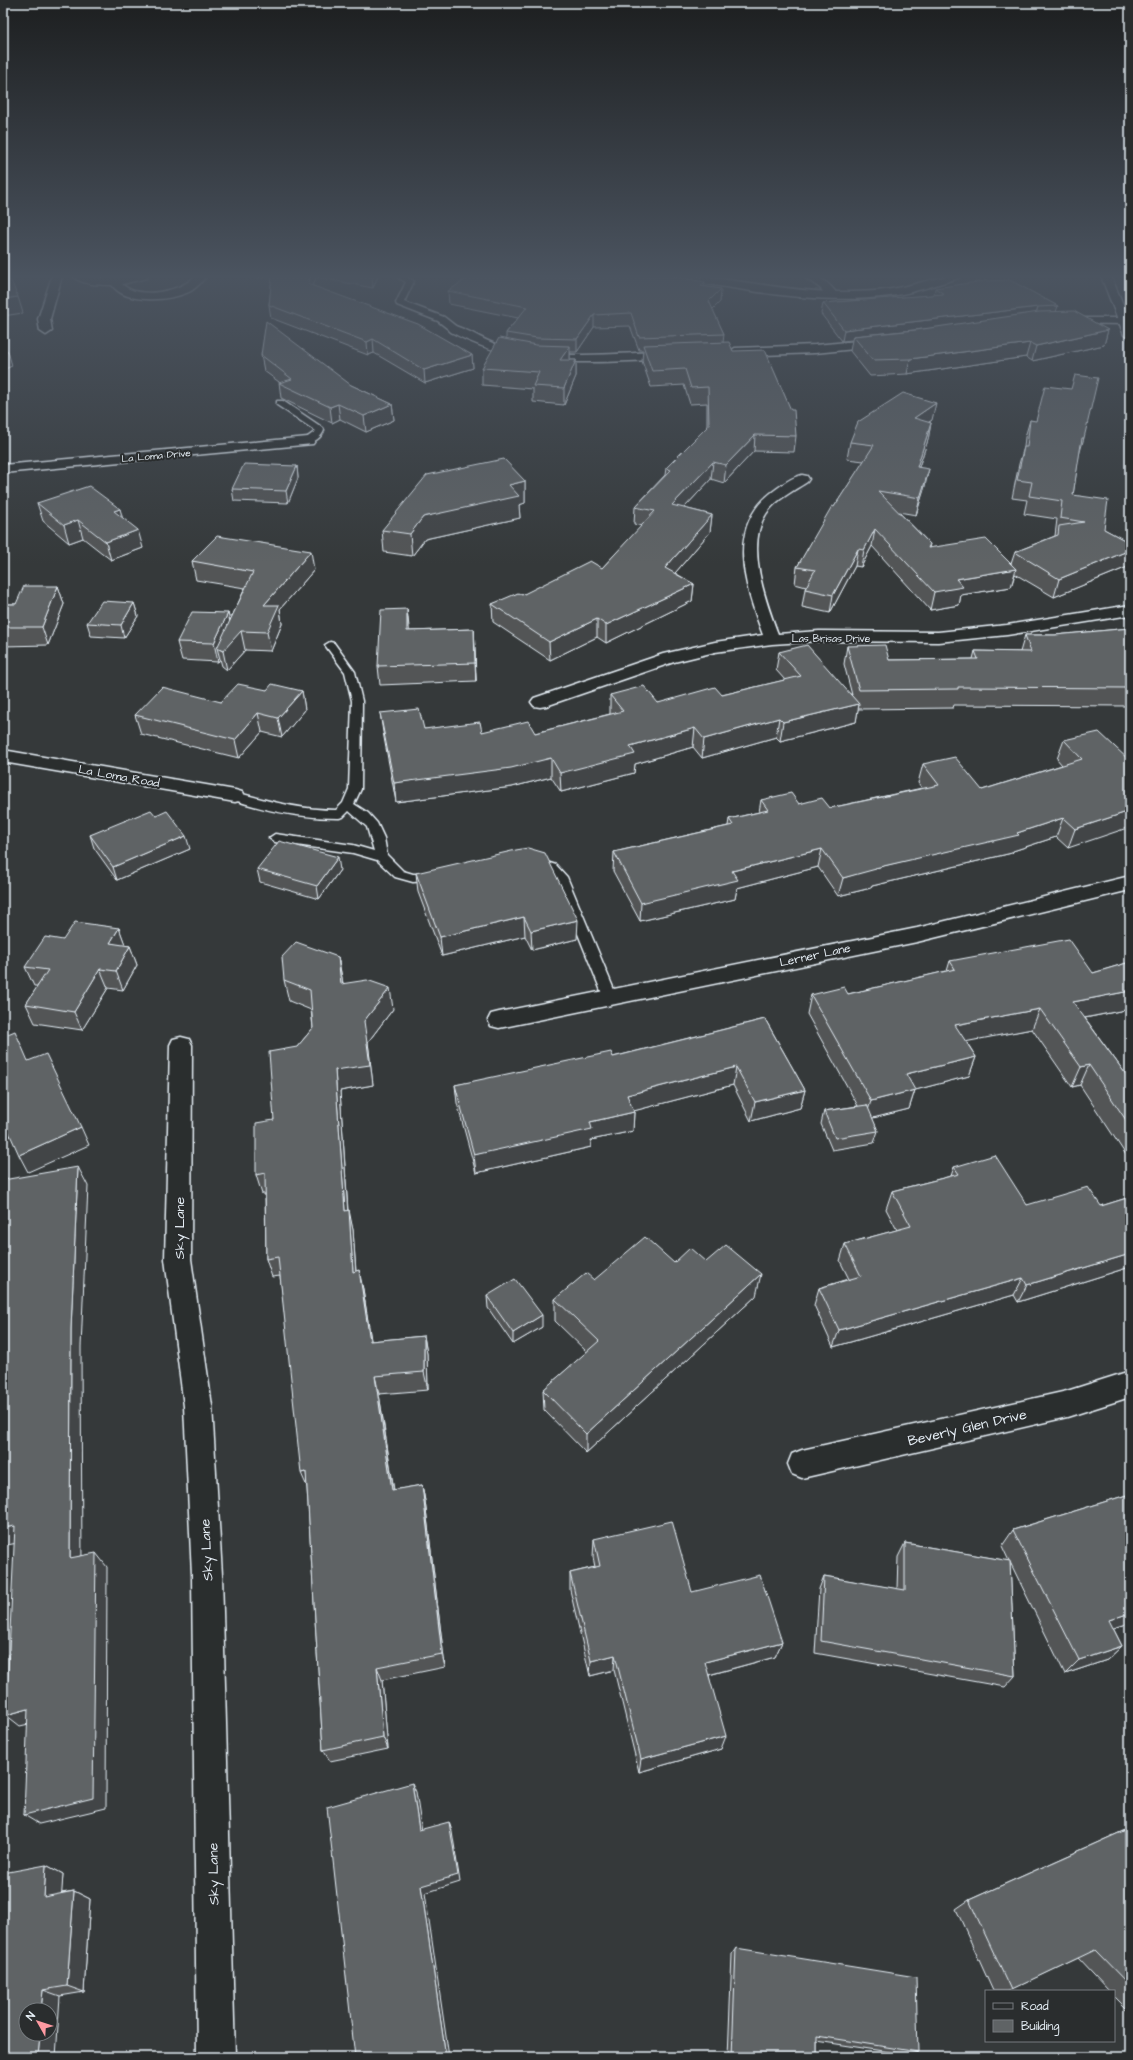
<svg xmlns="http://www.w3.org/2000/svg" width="1133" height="2060" viewBox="0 0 1133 2060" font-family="'Architects Daughter',sans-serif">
  <rect width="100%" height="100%" fill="#35393a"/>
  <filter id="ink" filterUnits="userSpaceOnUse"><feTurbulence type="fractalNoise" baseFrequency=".025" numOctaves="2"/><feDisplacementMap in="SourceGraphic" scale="8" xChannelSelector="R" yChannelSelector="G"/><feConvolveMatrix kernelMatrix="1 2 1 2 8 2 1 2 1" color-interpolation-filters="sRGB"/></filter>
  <g filter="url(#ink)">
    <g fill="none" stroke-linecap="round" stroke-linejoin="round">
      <defs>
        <g id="lane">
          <path d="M395 276H404L414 281 404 302 444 317 458 328V332H452L438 321 397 305 396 303 406 282Z"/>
          <path d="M277 401H283L323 428 324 430C322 437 313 444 305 443V439L316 431 277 405Z"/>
          <path d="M330 642 334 643 355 672 362 701 361 789 354 804 368 813 377 823 384 838 387 855 403 871 413 874H439L441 877 439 880 413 882 395 877 377 860 353 853 275 842 269 838 275 834 353 845 374 851 367 827 349 811 343 817 339 818C301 818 266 811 231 799L229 796 235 792C269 801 300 810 336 810L343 803 349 789 352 701 345 672 325 645Z"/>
          <path d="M534 858 556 865 567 877 617 997 615 1001 610 1002 605 1001 556 879 548 871 530 865 528 862 530 859Z"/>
        </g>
        <g id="street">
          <path d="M52 276H62L50 319 52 331 46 335 40 331 38 319Z"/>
          <path d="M803 276C819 276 828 281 838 295L836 297H828L820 288Z"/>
          <path d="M1061 318H1125L1129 319 1130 322 1125 324 1057 323 1055 321 1057 319Z"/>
          <path d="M455 326C472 331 487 343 505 347 560 360 616 354 672 351L678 355 672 359C594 362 522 371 451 332L449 330 451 328Z"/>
          <path d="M880 339 886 343 884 346 815 353 735 356 729 352 735 348 815 345Z"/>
          <path d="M308 437 313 438 315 441 313 444 3 473V465Z"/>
          <path d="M802 475 807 476 809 479 807 482C793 491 775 500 766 514 745 546 766 602 778 634L819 631 938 632 1007 625 1130 605V615L1007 635 938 642 819 641 772 644 715 652 674 662 546 706 540 707 534 706 531 702 534 698 663 654 715 642 763 635C745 586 724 526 775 490 783 484 792 477 802 475Z"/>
          <path d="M3 750 235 790 242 792 244 796 242 800 235 802 3 762Z"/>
          <path d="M1130 876V890L917 942 499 1028 491 1026 488 1020 491 1014 499 1012 917 928Z"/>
          <path d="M181 1037 189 1039 192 1045 191 1259 212 1406 222 1575 235 2057H197L192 1575 184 1406 165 1259 170 1045 173 1039Z"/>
          <path d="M1130 1371V1397L1067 1417 802 1478 792 1474 788 1464 792 1454 802 1450 1067 1391Z"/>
        </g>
        <g id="secondary">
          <path d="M73 276 101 278 148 276 147 278 122 284C138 300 181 292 195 276H206C202 282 197 287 191 291 172 301 125 305 112 285 100 285 81 285 73 276Z"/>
          <path d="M675 276C730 276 783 292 839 292 858 292 878 292 897 288 919 284 937 276 959 276L958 278C935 285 913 293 890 296 820 305 748 291 680 279Z"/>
          <path d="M1101 276H1111L1130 321V339L1124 335Z"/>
        </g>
      </defs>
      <use href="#lane" stroke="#e8f1f8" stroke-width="3"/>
      <use href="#street" stroke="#e8f1f8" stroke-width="3"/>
      <use href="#secondary" stroke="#e8f1f8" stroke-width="3"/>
      <use href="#lane" fill="#2a2d2e" fill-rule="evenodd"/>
      <use href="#street" fill="#2a2d2e" fill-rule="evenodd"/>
      <use href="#secondary" fill="#2a2d2e" fill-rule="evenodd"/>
    </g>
    <g fill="#525557" stroke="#e8f1f8">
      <path d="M248 276H378L373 288 316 277 313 286 472 355 473 368 425 383 374 353 368 355 271 318 269 305 272 277 248 278Z"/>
      <path d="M705 287 721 289 720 302 712 309 724 334 723 342 733 351 796 436 794 452 754 451 724 483 711 479 684 508 712 515 710 532 675 573 694 584 692 601 606 643 597 637 550 660 493 622 492 604 522 595 602 568 642 526 634 524 635 507 665 475 666 468 707 427V403L690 404 684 385 651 387 642 361 643 350H639L630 326 594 327 577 352H570V360H576V376L564 405 533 402V389L482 385V368L506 340V333L518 318 449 304 448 291Z"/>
      <path d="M935 288 1058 306 1056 312 1108 330 1104 345 1032 361 1026 357 907 374 870 376 850 351 852 340 842 341 821 314 823 303 934 295Z"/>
      <path d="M261 355 351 385 392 404 394 420 366 432 340 419 332 423 281 398 279 382 264 371Z"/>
      <path d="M932 420 929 422 931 423 928 440 919 467 925 486 916 515 899 512 930 544 929 548 1011 564 1015 552 1055 536 1057 519 1024 514 1027 500 1012 498 1019 464 1024 447 1025 437 1030 420 1084 438 1079 455 1073 495 1104 529 1130 543V566L1054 597 1015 574 1011 587 961 595 959 605 930 610 872 546 861 567 855 566 830 613 802 607 805 589 806 587 795 584 797 567 834 507 864 461 847 459 850 442Z"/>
      <path d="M297 466 298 478 288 503 234 501 232 489Z"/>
      <path d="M525 481V503L519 505 520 518 425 539 412 556 384 552 382 530Z"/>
      <path d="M37 503 120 509 122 518 143 548 111 560 83 538 69 543 43 521Z"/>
      <path d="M192 561 314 570 280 609 282 624 271 651 245 650 227 670 222 666 220 659 218 662 182 660 177 642 228 613 230 621 245 588 196 580Z"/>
      <path d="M58 586 64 604 48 645 3 646V604H16Z"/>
      <path d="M134 603 138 616 124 638 91 636 87 623Z"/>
      <path d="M407 609 409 631 474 629 476 681 380 685 378 666Z"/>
      <path d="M1130 628V706L954 705 953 708 858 709 856 722 780 741 776 737 702 758 693 747 635 764 634 773 561 792 551 777 512 787 396 802 383 732 380 713 424 729 482 732 535 733 610 714V695L658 703 722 695 785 680 776 670 779 652 852 695 844 664 847 646 889 660 973 659 975 651 1020 652 1025 635H1055Z"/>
      <path d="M267 690 302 691 305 710 282 737 262 732 239 758 141 734 135 715 221 702Z"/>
      <path d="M1064 740 1130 761 1068 848 1056 837 1013 851 1012 853 872 886 871 888 838 896 818 867 737 888 735 899 640 921 613 871 614 852 728 826 729 819 759 812 761 800 799 804 830 808 922 788 918 783 923 764 982 790 1062 765 1057 759Z"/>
      <path d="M156 816 190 849 117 880 94 848 90 835Z"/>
      <path d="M257 869 340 870 319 899 260 882Z"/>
      <path d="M416 873 577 939 532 950 525 936 442 956 418 892Z"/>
      <path d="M119 928 125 945 130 946 137 965 123 990 108 988 82 1030 35 1023 26 1004 38 986H34L25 967 63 940Z"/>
      <path d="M1130 956V1009L1085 1018 1130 1080V1161L1080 1085 1072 1087 1032 1029 966 1041 976 1057 969 1076 915 1090 909 1109 872 1118 878 1131 874 1143 832 1150 821 1124 824 1111 858 1106 807 1014 811 995 848 994 947 971 950 961 1093 973 1127 963Z"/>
      <path d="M338 957 343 983 393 1009 368 1042 373 1085 340 1091 348 1210 353 1230 356 1271 363 1289 371 1341 424 1336 427 1354 428 1390 379 1394 394 1490 422 1485 425 1501 445 1667 382 1680 388 1749 330 1761 323 1750 307 1488 280 1276 272 1277 266 1259 265 1194H262L256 1175 297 1047 313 1028 311 1010 289 1001 284 980Z"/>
      <path d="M765 1019 805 1090 800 1108 751 1121 733 1085 633 1111 634 1112 633 1131 591 1140V1147L476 1173 457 1103 455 1085 613 1057Z"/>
      <path d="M954 1167 1027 1205 1101 1206 1130 1197V1267L1018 1302 1014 1295 833 1347 814 1305 819 1288 849 1279 840 1261 845 1244 897 1230 886 1209 892 1191 951 1176Z"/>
      <path d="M674 1263 756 1296 586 1453 544 1410 543 1390 587 1352 555 1321V1299L594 1280Z"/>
      <path d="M487 1296 542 1327 513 1344 488 1308Z"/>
      <path d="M1130 1494V1623L1113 1628 1122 1646 1107 1660 1065 1674 1010 1562 1015 1676 1005 1687 815 1653 819 1589 824 1576 897 1589 898 1557 905 1543 1009 1561 1002 1546 1013 1530Z"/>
      <path d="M594 1539 692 1592 782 1642 775 1657 709 1675 721 1749 639 1772 614 1670 590 1676 570 1590V1573L595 1567 593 1557Z"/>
      <path d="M1130 1828V2008L1127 2009 1114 1996V1991H1109L1078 1958 1008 1991H993L956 1909 969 1900Z"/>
      <path d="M46 1865 63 1874 61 1893 74 1891 90 1899 84 1992 60 1996 3 2057Z"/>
      <path d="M736 1948 918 2052 909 2055 817 2041V2057H728L732 1954Z"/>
    </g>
    <g fill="#424547" stroke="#e8f1f8">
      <path d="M311 276H316V277L310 297 308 284Z"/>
      <path d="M372 276H378L373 288Z"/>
      <path d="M705 282 704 294 701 286Z"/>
      <path d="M721 289 720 302 708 314 709 301Z"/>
      <path d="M18 297 23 313 3 316V299Z"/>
      <path d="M1038 307 1035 318 853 336 852 340 842 341 844 330Z"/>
      <path d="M594 315V327L577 352V339Z"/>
      <path d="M1108 330 1104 345 1032 361 1036 346Z"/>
      <path d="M373 339 374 353 368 355 367 342Z"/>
      <path d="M1030 343 1026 357 907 374 910 359Z"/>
      <path d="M570 346V363L560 360Z"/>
      <path d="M8 351 12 366 3 370V353Z"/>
      <path d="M472 355 473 368 425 383 424 370Z"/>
      <path d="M576 360V376L564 405V388Z"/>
      <path d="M936 403 932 420 911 434 914 418Z"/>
      <path d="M338 404 340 419 332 423 330 407Z"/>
      <path d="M392 404 394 420 366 432 364 416Z"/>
      <path d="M931 423 928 440 913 484 917 467Z"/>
      <path d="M755 435 754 451 724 483 726 465Z"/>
      <path d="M713 462 711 479 671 522 672 505Z"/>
      <path d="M297 466 298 478 288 503 286 491Z"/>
      <path d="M929 469 925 486 916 515 920 498Z"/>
      <path d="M525 481V503L519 505 520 518 425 539 412 556 410 534 423 517 509 485Z"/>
      <path d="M120 509 125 527 114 511Z"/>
      <path d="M712 515 710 532 664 586 665 568Z"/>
      <path d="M78 520 83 538 69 543 64 525Z"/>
      <path d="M875 529 872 546 861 567 864 550Z"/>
      <path d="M138 530 143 548 111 560 106 542Z"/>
      <path d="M858 549 855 566 830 613 833 595Z"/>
      <path d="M1130 550V566L1054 597 1059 579Z"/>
      <path d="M311 551 314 570 280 609 282 624 271 651 267 632 264 605Z"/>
      <path d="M1016 569 1011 587 961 595 959 605 930 610 934 592 956 579Z"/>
      <path d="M694 584 692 601 606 643V625Z"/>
      <path d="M58 586 64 604 48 645 42 627Z"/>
      <path d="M134 603 138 616 124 638 121 625Z"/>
      <path d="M407 609 409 627V650L407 631Z"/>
      <path d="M228 613 232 632 241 631 245 650 227 670 223 651 217 648 220 659 218 662 214 643Z"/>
      <path d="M597 619V637L550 660 549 642Z"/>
      <path d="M474 629 475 647 476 681 475 663Z"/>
      <path d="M302 691 305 710 282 737 278 718Z"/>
      <path d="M859 704 856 722 780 741 783 722Z"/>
      <path d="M258 713 262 732 239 758 235 740Z"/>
      <path d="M779 718 776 737 702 758 704 739Z"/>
      <path d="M695 728 693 747 635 764 634 773 561 792 560 773 630 746Z"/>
      <path d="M551 758V777L512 787 396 802 394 783Z"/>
      <path d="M1130 811V827L1068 848 1075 829Z"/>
      <path d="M1063 818 1056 837 1013 851 1012 853 872 886 871 888 838 896 843 878 875 868 1017 833Z"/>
      <path d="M186 836 190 849 117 880 113 867Z"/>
      <path d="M822 849 818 867 737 888 735 899 640 921 641 903 732 871Z"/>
      <path d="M338 857 340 870 319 899 317 886Z"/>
      <path d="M524 917 525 936 442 956 440 937Z"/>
      <path d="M578 920 577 939 532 950 531 931Z"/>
      <path d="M119 928 126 947 110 943Z"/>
      <path d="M130 946 137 965 123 990 116 971Z"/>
      <path d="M338 957 342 978 345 1004 341 984Z"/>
      <path d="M100 969 108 988 82 1030 74 1012Z"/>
      <path d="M390 988 393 1009 368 1042 373 1085 340 1091 349 1230 345 1211 335 1070 364 1021Z"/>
      <path d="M1130 991V1009L1064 1022 1073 1002Z"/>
      <path d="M1040 1009 1032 1029 949 1045 955 1025Z"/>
      <path d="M976 1057 969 1076 900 1094 906 1074Z"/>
      <path d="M1089 1065 1080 1085 1072 1087 1081 1067Z"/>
      <path d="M736 1067 733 1085 626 1113 627 1095Z"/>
      <path d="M805 1090 800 1108 751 1121 755 1102Z"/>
      <path d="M915 1090 909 1109 865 1120 871 1101Z"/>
      <path d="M634 1112 633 1131 591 1140V1147L476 1173 474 1155 590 1122Z"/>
      <path d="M3 1118 12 1135 3 1139Z"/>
      <path d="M81 1127 89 1145 28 1172 19 1155Z"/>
      <path d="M78 1167 88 1186 81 1347 82 1573 70 1558 71 1329Z"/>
      <path d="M349 1210 353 1230 357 1290 353 1272Z"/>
      <path d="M3 1225H6L17 1243 3 1246Z"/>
      <path d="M1130 1254V1267L1018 1302 1027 1285Z"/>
      <path d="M359 1270 363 1289 374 1359 370 1341Z"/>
      <path d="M761 1274 756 1296 586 1453V1434Z"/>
      <path d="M1023 1278 1014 1295 833 1347 839 1330Z"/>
      <path d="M542 1315V1327L513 1344V1333Z"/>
      <path d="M424 1336 427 1354 428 1390 424 1372Z"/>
      <path d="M375 1376 379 1394 396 1506 392 1490Z"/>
      <path d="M306 1472 308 1489 301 1473Z"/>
      <path d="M422 1485 425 1501 445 1667 442 1654Z"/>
      <path d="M15 1526 28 1541 7 1545 3 1541V1528Z"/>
      <path d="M96 1553 107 1567 106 1808 39 1824 24 1815Z"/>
      <path d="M1130 1613V1623L1094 1634 1109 1620Z"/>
      <path d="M782 1642 775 1657 701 1677 705 1662Z"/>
      <path d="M1122 1646 1107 1660 1065 1674 1079 1660Z"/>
      <path d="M615 1655 614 1670 590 1676 591 1661Z"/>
      <path d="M377 1667 382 1680 388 1749 383 1737Z"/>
      <path d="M28 1709 42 1721 20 1726 6 1715Z"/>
      <path d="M726 1736 721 1749 639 1772 641 1759Z"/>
      <path d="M412 1783 416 1792 423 1838 419 1830Z"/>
      <path d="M449 1822 452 1831 460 1882 425 1893 449 2057H446L421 1886Z"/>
      <path d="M46 1865 63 1874 61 1905 44 1897Z"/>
      <path d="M74 1891 90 1899 84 1992 67 1986Z"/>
      <path d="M43 1990 60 1996 56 2057H38L40 2034H50V2010H41Z"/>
    </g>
    <g fill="#5f6365" stroke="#e8f1f8">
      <path d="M3 276H9L18 297 3 299Z"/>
      <path d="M272 276H311L308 284 418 324 472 355 424 370 373 339 367 342 269 305Z"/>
      <path d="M471 276H672L705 282 701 286 721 289 709 301 724 334 639 337 631 313 594 315 577 339 537 338 506 333 527 307 448 291Z"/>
      <path d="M1010 280 1058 306 1038 307 844 330 823 303 944 294 935 288 984 281Z"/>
      <path d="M1074 311 1108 330 1036 346 1030 343 910 359 873 360 853 336 916 330 1039 312Z"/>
      <path d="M266 321 351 385 392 404 364 416 338 404 330 407 279 383 292 379 261 355Z"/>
      <path d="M499 338 536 345 570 346 560 360H576L564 388 533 386 539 372 482 368Z"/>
      <path d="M729 342 733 351 765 350 791 410H794L796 436 755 435 726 465 713 462 672 505 712 515 665 568 694 584 606 625 597 619 549 642 492 604 518 593 522 595 590 561 602 568 655 511 635 507 671 470 666 468 709 425 708 387 691 388 685 369 652 371 643 345Z"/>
      <path d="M3 348 8 351 3 353Z"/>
      <path d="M1075 375 1098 378 1084 438H1082L1073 495 1108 500 1104 529 1130 543V550L1059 579 1015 552 1058 535 1059 526 1084 522 1060 518 1062 501 1029 496 1032 482 1017 480 1024 447H1027L1030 420 1036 421 1045 386 1071 389Z"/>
      <path d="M903 393 936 403 914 418 931 423 917 467 929 469 920 498 878 491 930 544 928 548 986 539 1016 569 956 579 963 587 934 592 875 529 864 550 858 549 833 595 805 589 815 570 797 567 832 506 834 507 874 445 850 442 858 422Z"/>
      <path d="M504 459 525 481 509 485 519 496 423 517 410 534 382 530 427 475Z"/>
      <path d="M244 464 297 466 286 491 232 489Z"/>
      <path d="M89 486 120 509 114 511 138 530 106 542 78 520 64 525 37 503Z"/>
      <path d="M217 536 311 551 264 605H279L267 632 241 631 223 651 217 648 253 572 192 561Z"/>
      <path d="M24 586H58L42 627H3V604H16Z"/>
      <path d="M102 601 134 603 121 625 87 623Z"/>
      <path d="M407 609V631L474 629 475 663 378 666 381 610Z"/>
      <path d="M192 612 228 613 214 643 177 642Z"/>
      <path d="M1130 628V688L958 687V689L859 690 847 646 885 645 889 660 978 659 975 651 1031 652 1025 635H1055Z"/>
      <path d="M807 645 859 704 783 722 779 718 704 739 695 728 630 746 635 754 560 773 551 758 511 768 394 783 380 713 419 709 424 729 480 722 482 732 528 721 535 733 623 711 610 695 644 686 658 703 715 687 722 695 801 676 779 652Z"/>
      <path d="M238 684 267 690 272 684 302 691 278 718 258 713 235 740 135 715 162 687 221 702Z"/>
      <path d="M1099 732 1130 761V811L1075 829 1063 818 1017 833 1019 835 875 868 876 869 843 878 822 849 732 871 738 880 641 903 614 852 733 825 729 819 768 810 761 800 791 793 799 804 822 798 830 808 939 785 923 764 955 757 982 790 1082 759 1064 740Z"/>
      <path d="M151 810 156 816 167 811 186 836 113 867 90 835Z"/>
      <path d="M279 841 338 857 317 886 257 869Z"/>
      <path d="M528 848 545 853 578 920 531 931 524 917 440 937 416 873 516 850Z"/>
      <path d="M75 922 119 928 110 943 130 946 116 971 100 969 74 1012 26 1004 48 970 25 967 45 937 63 940Z"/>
      <path d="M1069 939 1093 973 1130 962V991L1073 1002 1130 1080V1126L1089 1065 1081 1067 1040 1009 955 1025 976 1057 906 1074 915 1090 871 1101 811 995 844 987 848 994 955 969 950 961Z"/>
      <path d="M296 942 338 957 341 984 367 980 390 988 364 1021 370 1065 335 1070 345 1211 349 1210 353 1272 359 1270 370 1341 424 1336V1372L375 1376 392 1490 422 1485 442 1654 377 1667 383 1737 323 1750 306 1472 301 1473 278 1257 266 1259 265 1173 256 1175V1123L274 1120 269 1052 297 1047 313 1028 310 990 284 980 282 957Z"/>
      <path d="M765 1019 805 1090 755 1102 736 1067 627 1095 634 1112 590 1122 592 1129 474 1155 455 1085 611 1052 613 1057Z"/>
      <path d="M15 1031 28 1061 46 1054 81 1127 19 1155 3 1119V1036Z"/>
      <path d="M867 1105 878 1131 835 1138 824 1111Z"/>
      <path d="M995 1155 1027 1205 1088 1187 1101 1206 1130 1197V1254L1027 1285 1023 1278 839 1330 819 1288 861 1276 845 1244 911 1226 892 1191 959 1174 954 1167Z"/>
      <path d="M78 1167 71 1329 70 1558 96 1553 93 1798 24 1815 28 1709 6 1715 15 1526 3 1528V1257L6 1225H3V1180Z"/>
      <path d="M645 1237 674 1263 690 1248 706 1262 726 1245 761 1274 586 1434 543 1390 599 1341 555 1299 586 1273 594 1280Z"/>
      <path d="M515 1279 542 1315 513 1333 487 1296Z"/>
      <path d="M1130 1494V1613L1109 1620 1122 1646 1079 1660 1013 1530Z"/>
      <path d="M672 1521 692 1592 760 1575 782 1642 705 1662 726 1736 641 1759 615 1655 591 1661 570 1573 600 1566 594 1539Z"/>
      <path d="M905 1543 1010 1561 1015 1676 821 1641 824 1576 905 1590Z"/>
      <path d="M412 1783 419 1830 449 1822 458 1875 421 1886 446 2057H355L327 1807Z"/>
      <path d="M1130 1828V1986L1095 1950 1011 1990 969 1900Z"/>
      <path d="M46 1865 44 1897 74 1891 67 1986 43 1990 41 2010H26V2034H40L38 2057H3V1873Z"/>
      <path d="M736 1948 916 1977 918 2052 817 2036V2057H732Z"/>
    </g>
  </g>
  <linearGradient id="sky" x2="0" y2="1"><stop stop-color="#1d1f20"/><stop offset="0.49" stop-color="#4b5460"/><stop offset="1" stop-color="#4b5460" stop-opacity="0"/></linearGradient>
  <rect width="1133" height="564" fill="url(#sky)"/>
  <g text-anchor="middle" stroke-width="4" stroke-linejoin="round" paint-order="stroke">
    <g font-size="10" fill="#e8f1f8" stroke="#2a2d2e">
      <text transform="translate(156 455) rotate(-5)" y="4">La Loma Drive</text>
      <text x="831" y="642">Las Brisas Drive</text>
    </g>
    <g font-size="12" fill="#e8f1f8" stroke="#2a2d2e">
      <text transform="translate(119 776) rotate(10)" y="4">La Loma Road</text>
      <text transform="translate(815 955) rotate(-12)" y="4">Lerner Lane</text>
    </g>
    <g font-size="14" fill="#e8f1f8" stroke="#2a2d2e">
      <text transform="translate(179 1228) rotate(-90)" y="5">Sky Lane</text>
      <text transform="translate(967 1427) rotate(-13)" y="5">Beverly Glen Drive</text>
      <text transform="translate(206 1550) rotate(-93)" y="5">Sky Lane</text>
      <text transform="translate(213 1874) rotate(-91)" y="5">Sky Lane</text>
    </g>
  </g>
  <rect width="1133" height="2060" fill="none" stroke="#2a2d2e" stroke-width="16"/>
  <rect x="8" y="8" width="1117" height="2044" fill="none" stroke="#e8f1f8" stroke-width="1.5" filter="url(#ink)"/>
  <rect x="985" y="1990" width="130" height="52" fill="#2a2d2e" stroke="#767b7f"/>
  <rect x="993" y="2003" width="20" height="6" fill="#2a2d2e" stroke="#767b7f"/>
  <text x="1021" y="2010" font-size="12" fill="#e8f1f8">Road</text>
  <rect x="993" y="2020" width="20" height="12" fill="#5f6365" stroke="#767b7f"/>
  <text x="1021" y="2030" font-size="12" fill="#e8f1f8">Building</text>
  <g transform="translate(38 2022) rotate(309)"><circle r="19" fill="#2a2d2e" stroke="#767b7f"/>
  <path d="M0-3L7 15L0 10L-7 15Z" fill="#ff9aa2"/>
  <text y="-6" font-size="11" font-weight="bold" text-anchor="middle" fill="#e8f1f8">N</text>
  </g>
</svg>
